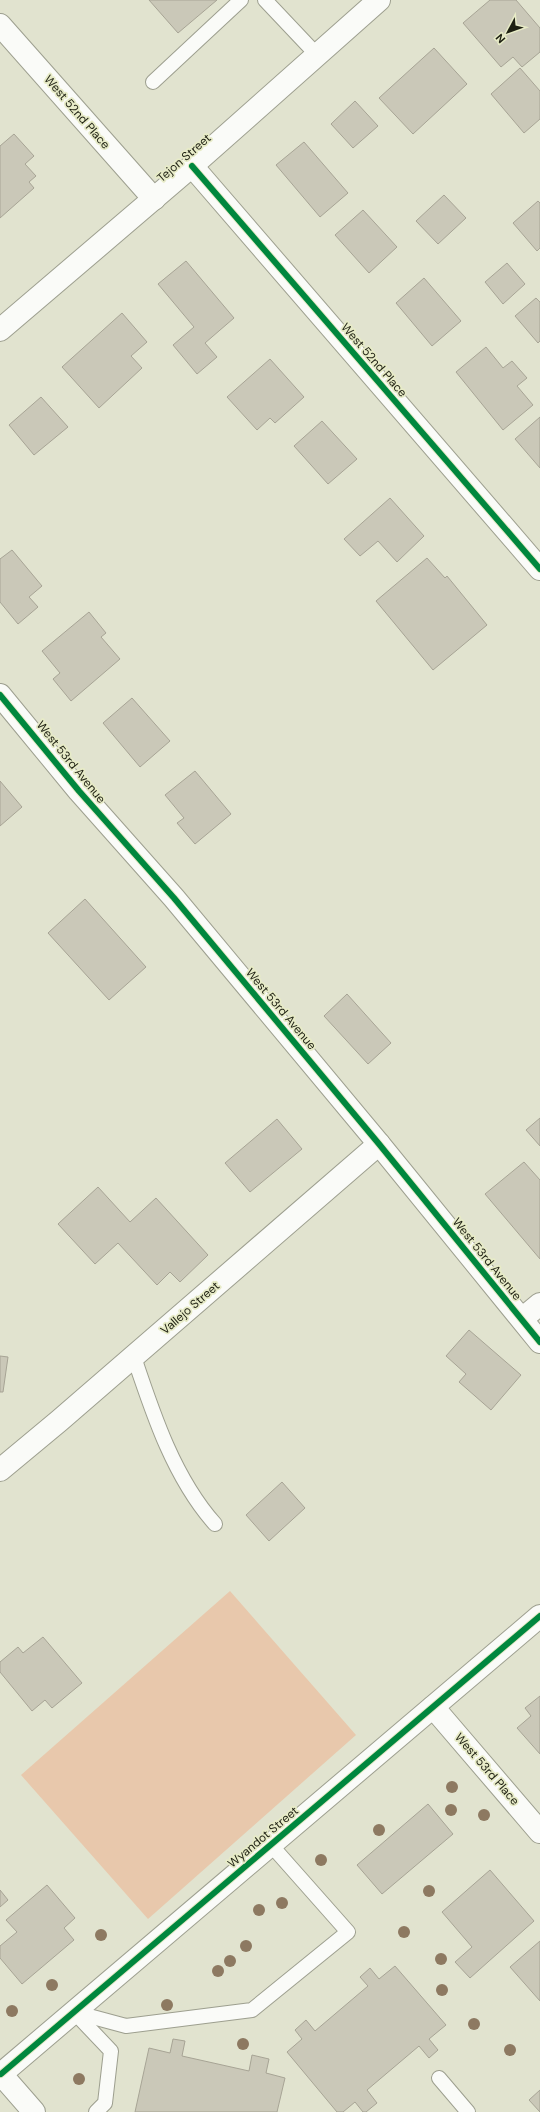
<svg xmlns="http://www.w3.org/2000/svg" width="540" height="2112" viewBox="0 0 540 2112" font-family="'DM Sans',sans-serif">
  <rect width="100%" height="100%" fill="#e1e3cf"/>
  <path fill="#e8c8ac" d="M230 1591 356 1735 148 1919 21 1775Z"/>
  <g fill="#cac8b8" stroke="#a7a495">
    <path d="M149 0H217L178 33Z"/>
    <path d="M490 0H516L540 28V52L522 67 513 57 501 67 463 23Z"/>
    <path d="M434 48 467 84 413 134 379 98Z"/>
    <path d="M520 68 540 91V119L524 133 491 94Z"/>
    <path d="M355 101 378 126 353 148 331 124Z"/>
    <path d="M14 134 34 156 25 164 36 176 29 182 34 188 0 218V146Z"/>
    <path d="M304 142 348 193 320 217 276 165Z"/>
    <path d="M444 195 466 218 438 244 416 221Z"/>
    <path d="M538 201 540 203V248L537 251 513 223Z"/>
    <path d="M363 210 397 247 369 273 335 235Z"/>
    <path d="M186 261 234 318 205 343 217 357 197 374 173 345 194 327 158 284Z"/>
    <path d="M507 263 525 284 503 304 485 282Z"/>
    <path d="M424 278 461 321 432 346 396 303Z"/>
    <path d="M536 298 540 302V341L538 343 515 316Z"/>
    <path d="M122 313 147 342 131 356 142 368 99 408 62 367Z"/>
    <path d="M486 347 503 368 512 361 527 378 517 386 533 405 503 430 456 372Z"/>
    <path d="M270 359 304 397 275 423 270 418 257 430 227 397Z"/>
    <path d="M41 397 68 427 34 455 9 425Z"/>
    <path d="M540 417V468L515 439Z"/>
    <path d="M322 421 357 459 328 484 294 446Z"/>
    <path d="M390 498 424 536 397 562 378 541 360 556 344 539Z"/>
    <path d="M12 550 42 586 29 597 38 607 18 624 0 602V559Z"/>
    <path d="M427 558 445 578 447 576 487 625 433 670 376 601Z"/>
    <path d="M89 612 106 633 101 637 120 659 71 701 53 679 60 673 42 651Z"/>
    <path d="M132 698 170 741 140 767 103 723Z"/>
    <path d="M195 771 231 814 195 844 177 823 184 818 165 795Z"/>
    <path d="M0 781 22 807 0 826Z"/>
    <path d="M85 899 146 967 109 1000 48 933Z"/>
    <path d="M347 994 391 1043 368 1064 324 1016Z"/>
    <path d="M540 1118V1146L526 1130Z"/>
    <path d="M277 1119 302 1149 250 1192 225 1163Z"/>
    <path d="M524 1162 540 1180V1259L485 1194Z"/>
    <path d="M98 1187 130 1222 156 1198 208 1255 180 1282 170 1272 157 1285 118 1243 95 1264 58 1224Z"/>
    <path d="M469 1330 521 1375 491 1410 459 1382 466 1374 446 1356Z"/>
    <path d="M0 1356 8 1357 3 1392H0Z"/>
    <path d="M282 1482 305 1508 269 1541 246 1515Z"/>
    <path d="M43 1637 82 1683 52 1708 45 1700 32 1711 0 1672V1662L18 1647 23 1653Z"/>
    <path d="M540 1696V1754L517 1728 531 1716 525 1708Z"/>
    <path d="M428 1804 453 1834 382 1894 357 1865Z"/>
    <path d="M490 1870 534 1921 470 1978 455 1962 472 1947 442 1912Z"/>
    <path d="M47 1885 75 1918 64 1928 74 1940 22 1984 0 1958V1946L17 1932 6 1920Z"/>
    <path d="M0 1890 8 1900 0 1907Z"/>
    <path d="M540 1941V2001L510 1967Z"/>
    <path d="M395 1966 446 2025 429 2039 438 2050 429 2058 419 2046 367 2090 377 2103 366 2112H363L355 2102 343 2112H337L287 2052 302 2039 295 2030 306 2020 315 2031 368 1986 360 1977 370 1968 379 1979Z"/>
    <path d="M173 2039 185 2041 182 2056 249 2071 252 2055 269 2059 266 2073 285 2078 277 2112H135L149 2048 170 2053Z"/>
    <path d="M540 2090V2112L529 2100Z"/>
  </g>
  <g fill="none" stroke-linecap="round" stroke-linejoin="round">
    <defs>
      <g id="service">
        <path d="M265 0 317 55"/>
        <path d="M153 82 241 0"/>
        <path d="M134 1357C153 1414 174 1478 215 1524"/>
        <path d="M74 2012 126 2026 252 2010 348 1932 271 1845"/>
        <path d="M74 2012 111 2051 105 2103 96 2112"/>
        <path d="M439 2078 468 2112"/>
      </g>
      <g id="minor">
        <path d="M0 25 154 199"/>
        <path d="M192 166 540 569"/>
        <path d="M0 330 192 166 379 0"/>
        <path d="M0 695 79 791 174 898 379 1144 540 1342"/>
        <path d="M522 1319 540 1304"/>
        <path d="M0 1470 59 1421 379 1144"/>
        <path d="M433 1707 540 1832"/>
        <path d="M0 2073 34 2112"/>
        <path d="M1 2074 540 1616"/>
      </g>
    </defs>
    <use href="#service" stroke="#9d9f8f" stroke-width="16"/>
    <use href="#minor" stroke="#9d9f8f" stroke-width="24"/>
    <use href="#service" stroke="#fafbf8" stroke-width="14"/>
    <use href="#minor" stroke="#fafbf8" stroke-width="22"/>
    <defs>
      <g id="cycleway">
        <path d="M192 166 540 569"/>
        <path d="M0 695 79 791 174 898 379 1144 540 1342"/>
        <path d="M1 2074 540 1616"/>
      </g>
    </defs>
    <use href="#cycleway" stroke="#e7ebc7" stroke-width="8"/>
    <use href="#cycleway" stroke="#00873e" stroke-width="6"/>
  </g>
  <g fill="#8d7961">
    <circle cx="452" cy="1787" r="6"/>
    <circle cx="451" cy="1810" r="6"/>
    <circle cx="484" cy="1815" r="6"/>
    <circle cx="379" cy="1830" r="6"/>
    <circle cx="321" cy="1860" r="6"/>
    <circle cx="429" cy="1891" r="6"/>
    <circle cx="282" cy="1903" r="6"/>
    <circle cx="259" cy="1910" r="6"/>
    <circle cx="404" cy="1932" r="6"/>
    <circle cx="101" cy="1935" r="6"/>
    <circle cx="246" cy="1946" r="6"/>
    <circle cx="441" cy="1959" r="6"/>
    <circle cx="230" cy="1961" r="6"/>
    <circle cx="218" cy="1971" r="6"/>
    <circle cx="52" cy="1985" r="6"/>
    <circle cx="442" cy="1990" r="6"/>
    <circle cx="167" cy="2005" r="6"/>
    <circle cx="12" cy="2011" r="6"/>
    <circle cx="474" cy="2024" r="6"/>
    <circle cx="243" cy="2044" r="6"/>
    <circle cx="510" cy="2050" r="6"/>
    <circle cx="79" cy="2079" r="6"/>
  </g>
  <g text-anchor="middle" stroke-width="3.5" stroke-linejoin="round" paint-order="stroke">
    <g font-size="12" fill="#1d1f11" stroke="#e7ebc7">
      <text transform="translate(77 112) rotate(49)" y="4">West 52nd Place</text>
      <text transform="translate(184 158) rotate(-41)" y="4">Tejon Street</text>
      <text transform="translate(374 360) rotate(49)" y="4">West 52nd Place</text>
      <text transform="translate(71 762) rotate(51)" y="4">West 53rd Avenue</text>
      <text transform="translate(281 1009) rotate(50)" y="4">West 53rd Avenue</text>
      <text transform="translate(487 1259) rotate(51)" y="4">West 53rd Avenue</text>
      <text transform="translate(190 1308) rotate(-41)" y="4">Vallejo Street</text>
      <text transform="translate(487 1769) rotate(49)" y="4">West 53rd Place</text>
      <text transform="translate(263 1837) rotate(-40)" y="4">Wyandot Street</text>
    </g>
  </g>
  <g transform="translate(508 32) rotate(229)" stroke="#e7ebc7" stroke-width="3" paint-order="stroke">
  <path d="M0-3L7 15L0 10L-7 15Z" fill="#1d1f11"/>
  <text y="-6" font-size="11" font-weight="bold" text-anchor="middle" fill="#1d1f11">N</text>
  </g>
</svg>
